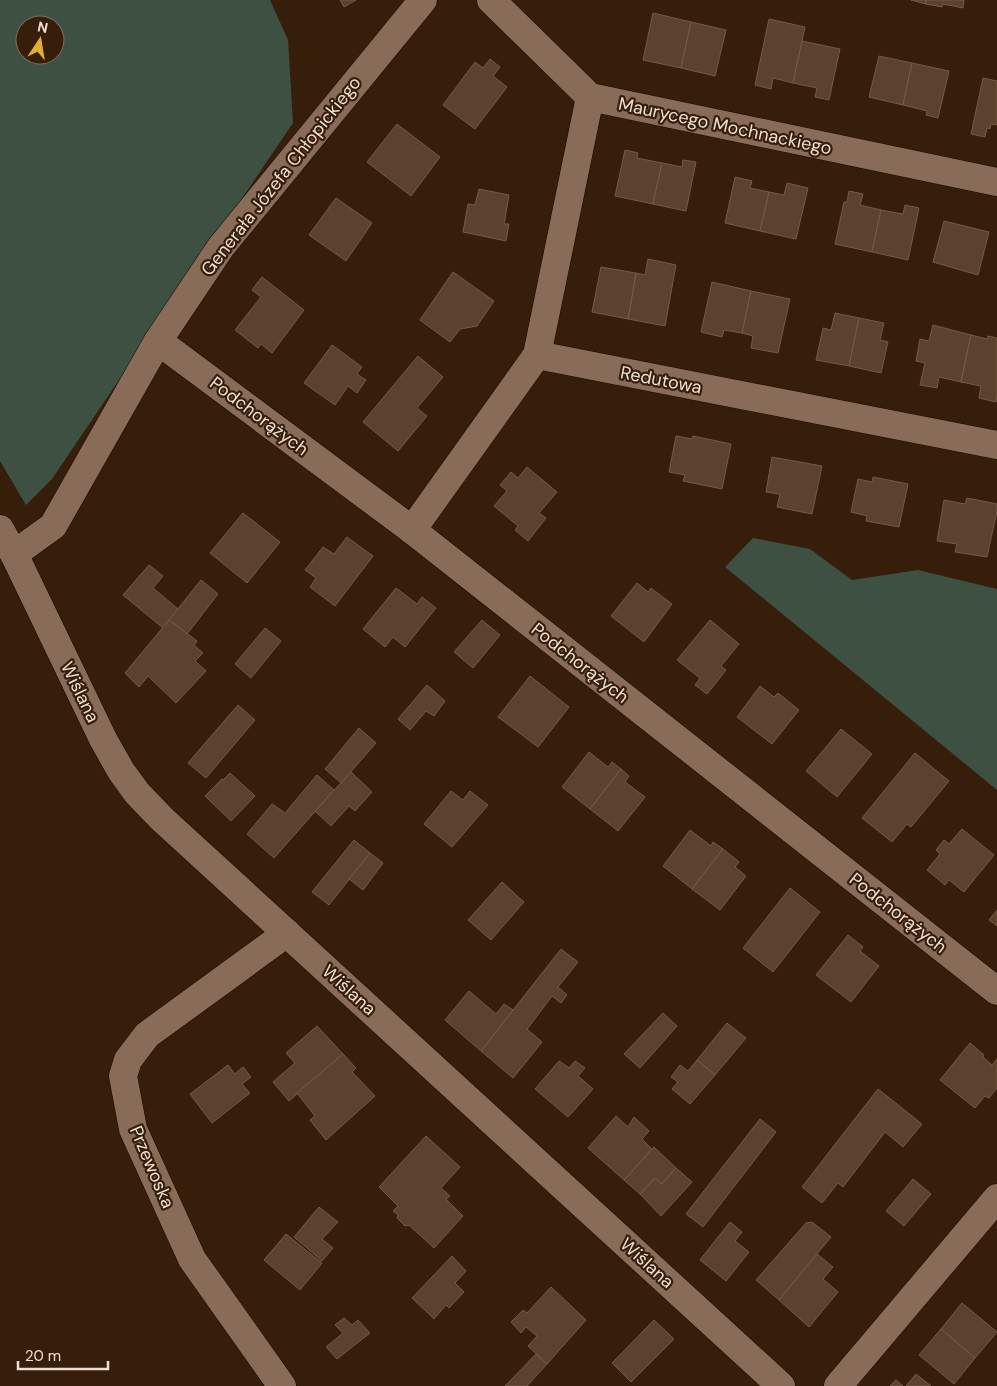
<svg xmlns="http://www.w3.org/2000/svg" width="997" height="1386" viewBox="0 0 997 1386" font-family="'DM Sans',sans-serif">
  <rect width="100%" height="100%" fill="#361e0b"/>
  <g fill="#3d5041" fill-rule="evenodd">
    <path d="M0 0H270L288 40 293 123 52 479 26 505 0 461ZM25 25H55V55H25Z"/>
    <path d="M753 538 810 549 852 580 918 570 997 589V790L725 567Z"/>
  </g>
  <g fill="#5c412e" stroke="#765a45">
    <path d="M340 0H356L344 7Z"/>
    <path d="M911 0H926V4Z"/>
    <path d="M926 0H964L963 8 943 4 942 7 926 4Z"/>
    <path d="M653 13 691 22 681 68 643 60Z"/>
    <path d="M769 19 805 27 793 83 773 78 771 89 755 85Z"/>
    <path d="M691 22 726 30 715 76 681 68Z"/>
    <path d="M802 41 840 49 829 100 815 97 817 88 793 83Z"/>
    <path d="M879 56 912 63 903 105 869 97Z"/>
    <path d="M490 59 500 67 493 76 507 87 475 129 443 105 475 62 483 68Z"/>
    <path d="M912 63 949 71 938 118 926 115 927 111 903 105Z"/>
    <path d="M983 78 997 81V125L991 124 990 129 987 128 985 137 971 134Z"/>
    <path d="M397 124 440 157 411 196 367 162Z"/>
    <path d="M625 150 638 153 637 158 662 163 653 204 615 196Z"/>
    <path d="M683 160 696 162 686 211 653 204 662 163 682 167Z"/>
    <path d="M735 177 752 181 750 188 769 192 760 231 725 223Z"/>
    <path d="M787 183 808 188 796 239 760 231 769 192 784 195Z"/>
    <path d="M479 189 509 195 504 224H509L506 241 463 232 468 204 475 205Z"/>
    <path d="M849 191 863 194 860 205 881 210 872 252 835 244 844 202H847Z"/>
    <path d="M336 198 372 223 346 261 309 235Z"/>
    <path d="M905 205 919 208 908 260 872 252 881 210 903 214Z"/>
    <path d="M944 221 989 232 978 275 933 262Z"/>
    <path d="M648 259 676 265 665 326 628 319 636 273 645 275Z"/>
    <path d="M601 267 636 273 628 319 592 312Z"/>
    <path d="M453 272 494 301 477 326 460 329 450 342 420 320Z"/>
    <path d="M262 277 304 310 272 353 261 344 258 348 235 330 261 297 252 290Z"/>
    <path d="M712 282 751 291 742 333 724 330 722 337 701 332Z"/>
    <path d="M751 291 790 299 778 353 751 348 753 336 742 333Z"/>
    <path d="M835 313 859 318 849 366 816 360 823 328 831 330Z"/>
    <path d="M859 318 884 323 880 340 888 342 881 373 849 366Z"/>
    <path d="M933 325 971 335 961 382 939 377 937 388 920 385 925 363 916 361 920 339 929 341Z"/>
    <path d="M971 335 987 339 988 336 997 338V395L996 402 979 398 981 386 961 382Z"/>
    <path d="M332 345 362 367 357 374 366 380 357 393 348 386 335 405 304 383Z"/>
    <path d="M418 356 443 377 417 408 427 416 398 451 363 422Z"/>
    <path d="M676 436 692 439 693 436 731 444 722 489 683 481 685 475 669 472Z"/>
    <path d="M772 457 822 466 812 514 777 507 780 494 766 492Z"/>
    <path d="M527 467 557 492 539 513 546 518 528 541 515 530 518 526 494 506 507 491 500 485 511 472 518 478Z"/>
    <path d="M873 477 908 484 899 527 866 521 867 516 851 512 858 479 872 482Z"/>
    <path d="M967 498 997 504V511L987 557 955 552 957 544 937 541 944 500 965 504Z"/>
    <path d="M243 513 280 542 247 583 210 553Z"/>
    <path d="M347 537 373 556 335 606 310 587 316 578 305 570 323 547 334 554Z"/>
    <path d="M149 565 163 576 153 588 178 609 163 628 123 595Z"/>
    <path d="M201 580 218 594 187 634 169 620Z"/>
    <path d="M637 583 648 592 651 588 672 604 644 642 611 616Z"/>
    <path d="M396 588 417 604 422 597 436 608 405 647 393 637 385 647 363 629Z"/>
    <path d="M169 620 197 641 194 645 203 653 195 661 206 671 176 703 148 676 139 687 125 673Z"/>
    <path d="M482 620 500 635 473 668 454 652Z"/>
    <path d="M710 620 739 644 721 666 726 670 707 694 695 685 700 678 677 660Z"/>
    <path d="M265 628 281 641 251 678 235 664Z"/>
    <path d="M530 676 569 707 538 747 498 717Z"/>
    <path d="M427 685 445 701 434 716 426 711 410 730 398 719Z"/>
    <path d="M760 686 774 697 778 693 799 710 772 744 737 717Z"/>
    <path d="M238 705 255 720 206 778 188 763Z"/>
    <path d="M359 728 376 743 341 783 325 769Z"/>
    <path d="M841 729 872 754 837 797 806 771Z"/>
    <path d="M589 752 608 767 612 762 621 769 590 809 562 787Z"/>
    <path d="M915 753 949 781 911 827 907 824 892 842 862 818Z"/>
    <path d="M621 769 629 776 625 782 645 797 618 831 590 809Z"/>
    <path d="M351 772 372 792 355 811 349 806 331 826 315 811Z"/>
    <path d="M230 773 255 796 231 821 205 796 222 779 223 780Z"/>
    <path d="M317 775 334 790 274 858 247 834 272 804 285 813Z"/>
    <path d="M451 791 463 800 470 791 488 805 452 847 424 824Z"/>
    <path d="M962 829 994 855 964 892 949 880 945 885 927 870 940 854 936 850 944 840 949 844Z"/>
    <path d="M690 830 711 846 713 842 723 849 692 889 663 866Z"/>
    <path d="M354 840 370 853 329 905 312 892Z"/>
    <path d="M723 849 739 862 735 867 746 876 720 910 692 889Z"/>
    <path d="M370 853 383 863 363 890 349 879Z"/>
    <path d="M502 882 524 902 491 940 468 920Z"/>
    <path d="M790 888 820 912 773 972 743 948Z"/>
    <path d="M997 910V926L989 920Z"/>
    <path d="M848 935 863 947 860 951 879 966 851 1002 816 975Z"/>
    <path d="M561 949 578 962 558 987 567 995 561 1003 552 996 528 1028 527 1029 542 1042 513 1078 481 1051Z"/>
    <path d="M469 991 496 1014 504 1004 513 1010 481 1051 445 1020Z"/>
    <path d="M663 1013 677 1026 640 1068 624 1054Z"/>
    <path d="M727 1023 746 1038 715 1075 697 1060Z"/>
    <path d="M317 1026 343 1054 289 1101 273 1082 295 1063 286 1053Z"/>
    <path d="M970 1043 984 1055 983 1057 992 1065 997 1059V1088L989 1098 985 1096 975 1108 940 1080Z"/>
    <path d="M343 1054 356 1068 352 1072 375 1096 326 1140 310 1120 315 1116 297 1093Z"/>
    <path d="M697 1060 715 1075 690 1104 672 1089 678 1082 671 1077 680 1065 688 1071Z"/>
    <path d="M559 1061 569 1068 575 1061 585 1068 578 1076 593 1089 568 1117 535 1089Z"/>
    <path d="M228 1065 235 1074 243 1067 251 1077 242 1084 250 1093 212 1123 190 1094Z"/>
    <path d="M878 1089 922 1124 903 1147 885 1132 843 1187 838 1183 822 1203 802 1187Z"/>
    <path d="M616 1116 628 1127 634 1117 649 1131 642 1139 652 1149 624 1180 588 1148Z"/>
    <path d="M760 1119 776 1132 703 1227 686 1214Z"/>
    <path d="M426 1136 460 1167 441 1188 450 1196 446 1199 463 1216 434 1248 409 1225 405 1226 397 1218 398 1215 393 1211 398 1206 379 1187Z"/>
    <path d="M654 1147 676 1168 662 1184 655 1178 640 1194 624 1180Z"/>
    <path d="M676 1168 692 1182 661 1216 640 1194 655 1178 662 1184Z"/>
    <path d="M913 1179 931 1194 904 1226 886 1211Z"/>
    <path d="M319 1207 338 1222 322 1239 333 1248 322 1261 294 1237Z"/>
    <path d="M730 1222 742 1232 735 1241 749 1252 726 1281 700 1260Z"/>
    <path d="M812 1222 831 1237 779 1300 756 1280 806 1223Z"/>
    <path d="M286 1234 322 1263 300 1290 264 1260Z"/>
    <path d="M817 1254 833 1267 823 1279 838 1292 809 1327 779 1300Z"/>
    <path d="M452 1256 466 1271 455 1283 464 1292 449 1308 446 1305 434 1319 412 1298Z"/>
    <path d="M551 1287 586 1320 547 1364 528 1346 537 1336 526 1327 521 1333 511 1322 523 1310 527 1313Z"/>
    <path d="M962 1303 997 1332 975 1358 941 1329Z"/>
    <path d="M344 1318 352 1325 358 1320 370 1333 337 1359 326 1347 343 1333 335 1325Z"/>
    <path d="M654 1320 674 1339 631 1382 612 1363Z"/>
    <path d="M941 1329 975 1358 954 1384 919 1355Z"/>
    <path d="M536 1354 547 1364 527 1386H505Z"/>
    <path d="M916 1374 931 1386H906Z"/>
    <path d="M896 1380 903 1386H890Z"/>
  </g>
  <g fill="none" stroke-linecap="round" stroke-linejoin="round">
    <defs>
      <g id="minor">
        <path d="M491 0 590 97 997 182"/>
        <path d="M158 341 412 530 997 991"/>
        <path d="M537 355 590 97"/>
        <path d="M412 530 537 355 997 445"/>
        <path d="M14 554 53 526 158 341 221 247 423 0"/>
        <path d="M282 1386 192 1259 133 1129 123 1076 128 1060 147 1035 287 933"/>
        <path d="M838 1386 997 1198"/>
      </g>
      <path id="tertiary" d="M0 529 14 554 103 739 121 771 137 793 162 819 781 1386"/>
    </defs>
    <use href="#minor" stroke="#1d0700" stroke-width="29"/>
    <use href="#tertiary" stroke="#1d0700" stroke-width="29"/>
    <use href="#minor" stroke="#896c57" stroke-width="28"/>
    <use href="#tertiary" stroke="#896c57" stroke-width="28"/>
  </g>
  <g text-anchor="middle" stroke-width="4.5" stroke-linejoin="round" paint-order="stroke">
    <g font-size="18" fill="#efdfd3" stroke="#361e0b">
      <text transform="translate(725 126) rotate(12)" y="6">Maurycego Mochnackiego</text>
      <text transform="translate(281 176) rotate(-52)" y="6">Generała Józefa Chłopickiego</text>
      <text transform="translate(661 380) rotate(11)" y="6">Redutowa</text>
      <text transform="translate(259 416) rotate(37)" y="6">Podchorążych</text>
      <text transform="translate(580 663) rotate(38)" y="6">Podchorążych</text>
      <text transform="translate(80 692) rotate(64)" y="6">Wiślana</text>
      <text transform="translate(898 913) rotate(38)" y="6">Podchorążych</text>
      <text transform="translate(349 990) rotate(42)" y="6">Wiślana</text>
      <text transform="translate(152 1167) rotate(67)" y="6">Przewoska</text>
      <text transform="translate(647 1263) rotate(42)" y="6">Wiślana</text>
    </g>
  </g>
  <g transform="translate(40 40) rotate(12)"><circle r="24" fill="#361e0b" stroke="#806b5b"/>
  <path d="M0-4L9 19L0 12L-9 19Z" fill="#e2af34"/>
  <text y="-8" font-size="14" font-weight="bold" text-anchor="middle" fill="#efdfd3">N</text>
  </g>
  <path d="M18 1361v8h90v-8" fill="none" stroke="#efdfd3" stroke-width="2.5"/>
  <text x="25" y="1361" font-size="15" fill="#efdfd3" stroke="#361e0b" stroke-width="4" paint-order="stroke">20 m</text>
</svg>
